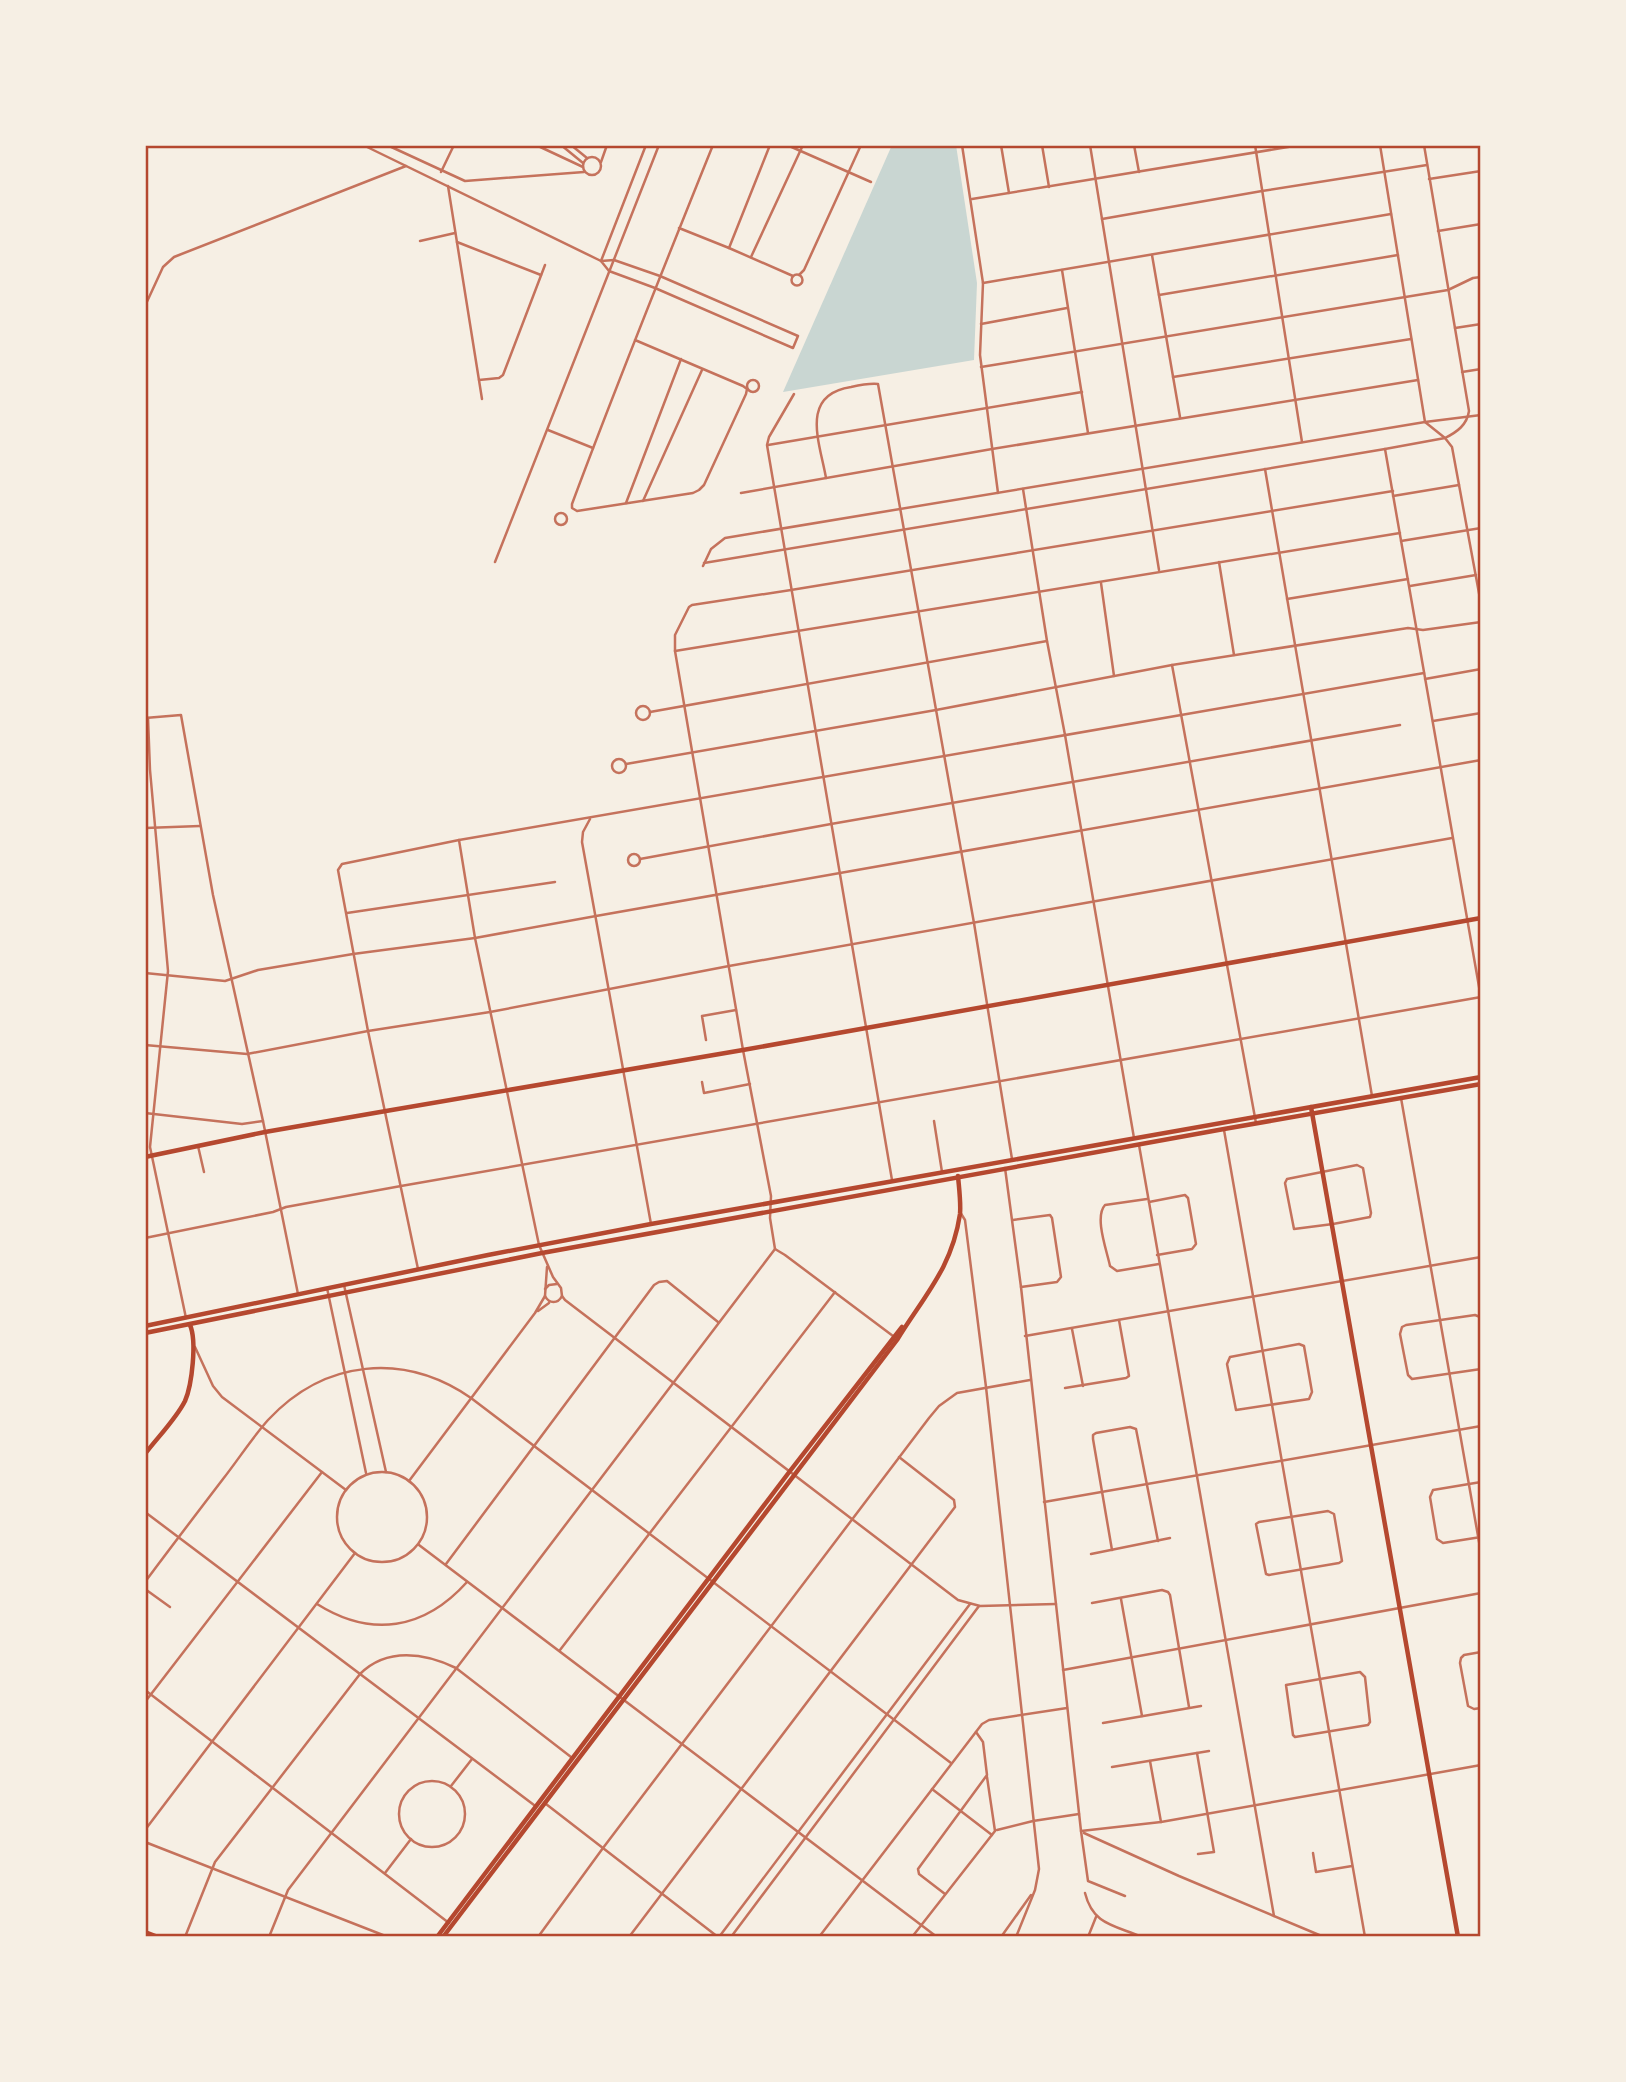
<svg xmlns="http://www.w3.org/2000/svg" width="1626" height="2082" viewBox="0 0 1626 2082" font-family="Commissioner,sans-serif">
  <rect width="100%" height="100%" fill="#f6efe4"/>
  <path fill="#c9d6d2" d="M892 145H956L977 283 974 360 783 392Z"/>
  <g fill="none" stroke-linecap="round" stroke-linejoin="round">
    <g stroke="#c5725c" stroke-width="2.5">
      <path d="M363 145 601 261 609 271 655 288 793 348 798 336 660 276 614 260 601 261"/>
      <path d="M387 145 465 181 584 172"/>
      <path d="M536 145 583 167"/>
      <path d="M561 145 583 163"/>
      <path d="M571 145 587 158"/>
      <path d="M787 145 871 182"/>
      <path d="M962 145 983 283 980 355 998 493"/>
      <path d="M1001 145 1009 193"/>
      <path d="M1042 145 1049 187"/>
      <path d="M1090 145 1159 570"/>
      <path d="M1134 145 1139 172"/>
      <path d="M1255 145 1302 442"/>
      <path d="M1380 145 1425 422"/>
      <circle cx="592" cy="166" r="9"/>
      <path d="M601 162 607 145"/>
      <path d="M441 172 454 145"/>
      <path d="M1429 179 1481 171"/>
      <path d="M448 186 482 399"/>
      <path d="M972 199 1300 145"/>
      <path d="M1102 219 1262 191 1427 165"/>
      <path d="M679 228 729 248 793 276"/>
      <path d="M1438 231 1481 224"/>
      <path d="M420 241 455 233"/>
      <path d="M457 242 541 275"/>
      <path d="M729 248 770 145"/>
      <path d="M1152 255 1180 417"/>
      <path d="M751 257 803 145"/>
      <path d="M601 261 646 145"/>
      <path d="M1062 270 1088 433"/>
      <circle cx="797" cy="280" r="5.5"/>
      <path d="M799 275 804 270 861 145"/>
      <path d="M983 283 1391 214"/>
      <path d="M1159 295 1398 255"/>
      <path d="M145 306 163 267 174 257 406 166"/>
      <path d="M981 324 1067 308"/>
      <path d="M1455 328 1481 324"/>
      <path d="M635 340 743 386 747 389 746 394 704 485 699 490 693 493 577 511 572 508V504C617 383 665 264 713 145"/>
      <path d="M981 367 1448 290 1473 278 1481 277"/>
      <path d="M1462 372 1481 369"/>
      <path d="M1173 377 1411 339"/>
      <circle cx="753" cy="386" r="6"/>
      <path d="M479 380 499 378 503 375 545 265"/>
      <path d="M794 394 769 437 767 445 892 1180"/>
      <path d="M1425 422 1445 438 1452 447 1481 604"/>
      <path d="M548 430 593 448"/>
      <path d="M768 445 1082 392"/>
      <path d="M1385 449 1481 998"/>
      <path d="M1265 469 1372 1096"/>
      <path d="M826 478C820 443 799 395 851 387 860 385 869 383 878 384L974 923 1012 1159"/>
      <path d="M1023 489 1047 641 1065 735 1134 1138"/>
      <path d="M741 493 992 449 1418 380"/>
      <path d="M1393 496 1459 485"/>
      <path d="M643 501 702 370"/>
      <path d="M626 503 681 359"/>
      <circle cx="561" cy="519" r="6"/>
      <path d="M1401 541 1481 528"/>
      <path d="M495 562 659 145"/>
      <path d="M1219 562 1234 655"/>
      <path d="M704 563 1385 449 1445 438C1457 432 1467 425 1469 411L1424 145"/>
      <path d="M703 566 711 549 725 538 1425 422 1481 415"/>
      <path d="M1101 583 1114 676"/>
      <path d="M1410 586 1476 575"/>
      <path d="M1287 599 1408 579"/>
      <path d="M675 651 1400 533"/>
      <path d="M1172 665 1256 1123"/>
      <path d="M1425 679 1481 669"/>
      <circle cx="643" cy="713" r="7"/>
      <path d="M650 712 1047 641"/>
      <path d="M145 718 181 715 213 895 263 1121 298 1294"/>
      <path d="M148 718 150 770 168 971 150 1147 186 1318"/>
      <path d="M1433 721 1481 713"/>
      <circle cx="619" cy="766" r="7"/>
      <path d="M626 764 936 710 1172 665 1408 628 1423 630 1481 622"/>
      <path d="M590 819 583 832 582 842 651 1224"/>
      <path d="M145 828 200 826"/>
      <path d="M459 840 475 938 539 1245 553 1277 561 1288 562 1296 565 1300 958 1600 980 1606 1056 1604"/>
      <circle cx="634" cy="860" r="6"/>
      <path d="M640 859 831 824 1400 725"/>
      <path d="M347 913 555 882"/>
      <path d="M145 973 225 981 258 970 353 954 475 938 596 916 1481 760"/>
      <path d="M706 1040 702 1016 736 1010"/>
      <path d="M145 1045 247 1054 368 1031 490 1012 729 966 1452 838"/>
      <path d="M702 1082 704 1093 750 1084"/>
      <path d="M1401 1098 1481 1553"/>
      <path d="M145 1113 242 1124 263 1121"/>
      <path d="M934 1121 942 1172"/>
      <path d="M1224 1130 1365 1937"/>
      <path d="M1139 1145 1274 1916"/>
      <path d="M198 1146 204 1172"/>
      <path d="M1357 1165 1363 1168 1371 1213 1370 1217 1333 1224 1294 1229 1285 1183 1287 1179Z"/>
      <path d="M1005 1168 1021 1287 1081 1831 1088 1881 1125 1896"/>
      <path d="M1147 1199 1105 1205C1094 1217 1107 1251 1110 1266L1117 1271 1159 1264"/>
      <path d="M1149 1202 1185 1195 1188 1198 1196 1244 1192 1249 1157 1255"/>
      <path d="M960 1212 965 1220 986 1387 1039 1869 1035 1890 1016 1937"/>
      <path d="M1013 1220 1050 1215 1052 1218 1061 1277 1057 1282 1021 1287"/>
      <path d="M145 1238 273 1212 286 1207 401 1186 1481 997"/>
      <path d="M775 1249 785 1255 893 1336"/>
      <path d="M547 1267 545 1296C549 1304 558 1304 562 1296"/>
      <path d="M418 1269 368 1031 338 870 342 864 459 840 1424 673"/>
      <path d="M344 1285 386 1472"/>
      <path d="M327 1288 366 1473"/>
      <path d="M545 1289 549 1285 557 1284"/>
      <path d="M538 1311 549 1303"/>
      <path d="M1481 1321 1480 1317 1475 1315 1406 1325 1402 1327 1400 1334 1408 1375 1412 1379 1481 1369"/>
      <path d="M1072 1329 1083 1386"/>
      <path d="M1025 1336 1481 1257"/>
      <path d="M1299 1344 1304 1346 1312 1392 1309 1399 1236 1410 1227 1364 1230 1357Z"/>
      <path d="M195 1347 213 1386 222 1397 346 1490"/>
      <path d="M1065 1388 1126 1378 1129 1376 1119 1320"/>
      <circle cx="382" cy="1517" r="45"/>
      <path d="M409 1481 535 1313 545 1296"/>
      <path d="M1481 1482 1433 1490 1430 1497 1437 1539 1443 1543 1481 1537"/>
      <path d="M1044 1502 1481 1426"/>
      <path d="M1328 1511 1334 1514 1342 1561 1339 1563 1269 1575 1266 1574 1256 1524 1259 1522Z"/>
      <path d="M145 1512 534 1805"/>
      <path d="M419 1545 937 1937"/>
      <path d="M1112 1550 1093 1439V1435L1096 1433 1130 1427 1136 1429 1158 1541"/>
      <path d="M1091 1554 1170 1538"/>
      <path d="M446 1564 654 1285 659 1282 667 1281 718 1322"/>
      <path d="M145 1582C171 1547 197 1513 223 1479 238 1460 252 1438 268 1420 325 1359 404 1352 471 1398L951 1763"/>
      <path d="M145 1589 170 1607"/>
      <path d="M1121 1599 1142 1716"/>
      <path d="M1092 1603 1162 1590 1168 1592 1170 1595 1189 1707"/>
      <path d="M317 1604C371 1638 424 1630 467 1582"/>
      <path d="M560 1650 835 1292"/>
      <path d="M1481 1652 1464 1655 1461 1658 1460 1663 1468 1706 1474 1709 1481 1708"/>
      <path d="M1063 1670 1481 1593"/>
      <path d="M1360 1672 1365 1677 1370 1722 1368 1725 1295 1737 1293 1735 1286 1685Z"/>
      <path d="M145 1690 449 1923"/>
      <path d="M145 1702 322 1472"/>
      <path d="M1103 1723 1201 1706"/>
      <path d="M1197 1753 1214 1852 1198 1854"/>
      <path d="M1150 1761 1161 1822"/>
      <path d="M1112 1767 1209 1751"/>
      <circle cx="432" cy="1814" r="33"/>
      <path d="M451 1786 472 1759"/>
      <path d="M932 1789 992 1835"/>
      <path d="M546 1804 718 1937"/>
      <path d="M145 1830 355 1553"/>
      <path d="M997 1830 1033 1821 1079 1814"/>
      <path d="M1081 1831 1161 1822 1481 1765"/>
      <path d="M1084 1833 1179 1876 1324 1937"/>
      <path d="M145 1842 388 1937"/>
      <path d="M1313 1853 1316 1872 1352 1866"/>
      <path d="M385 1873 411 1839"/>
      <path d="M1085 1893C1093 1925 1114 1925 1142 1937"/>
      <path d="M945 1894 919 1874 918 1869 987 1775 983 1742 976 1732"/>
      <path d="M185 1937 215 1862 360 1674C387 1647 425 1653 456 1668L571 1757"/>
      <path d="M269 1937 288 1890 775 1249 770 1218 771 1196 743 1050 675 651V635L689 607 692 605 791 590 1393 491"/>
      <path d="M538 1937 603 1848 929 1418 939 1406 957 1393 1030 1380"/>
      <path d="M629 1937 955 1507 954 1500 899 1457"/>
      <path d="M719 1937 970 1604"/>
      <path d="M731 1937 979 1606"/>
      <path d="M819 1937 982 1724 989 1720 1067 1708"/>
      <path d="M912 1937 995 1831 987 1777"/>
      <path d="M1001 1937 1031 1895"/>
      <path d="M1088 1937 1096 1917"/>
    </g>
    <g stroke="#b5482f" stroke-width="4.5">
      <path d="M1311 1107 1458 1937"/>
      <path d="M145 1157 265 1132 386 1111 743 1050 1481 918"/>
      <path d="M145 1454C157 1438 176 1419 185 1401 192 1385 197 1341 190 1325"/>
      <path d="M437 1937 790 1471 902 1327"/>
      <path d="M443 1937 897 1340C924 1296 952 1268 960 1214 961 1202 959 1188 958 1176"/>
    </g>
    <g stroke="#b5482f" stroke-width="4.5">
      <path d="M145 1326 488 1255 651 1224 1481 1077"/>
      <path d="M145 1333 542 1253 1224 1129 1481 1084"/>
      <path d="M145 1932 158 1937"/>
    </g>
  </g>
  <rect width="1626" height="2082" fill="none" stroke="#f6efe4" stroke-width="294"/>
  <rect x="147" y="147" width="1332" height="1788" fill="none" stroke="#b5482f" stroke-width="2.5"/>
</svg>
